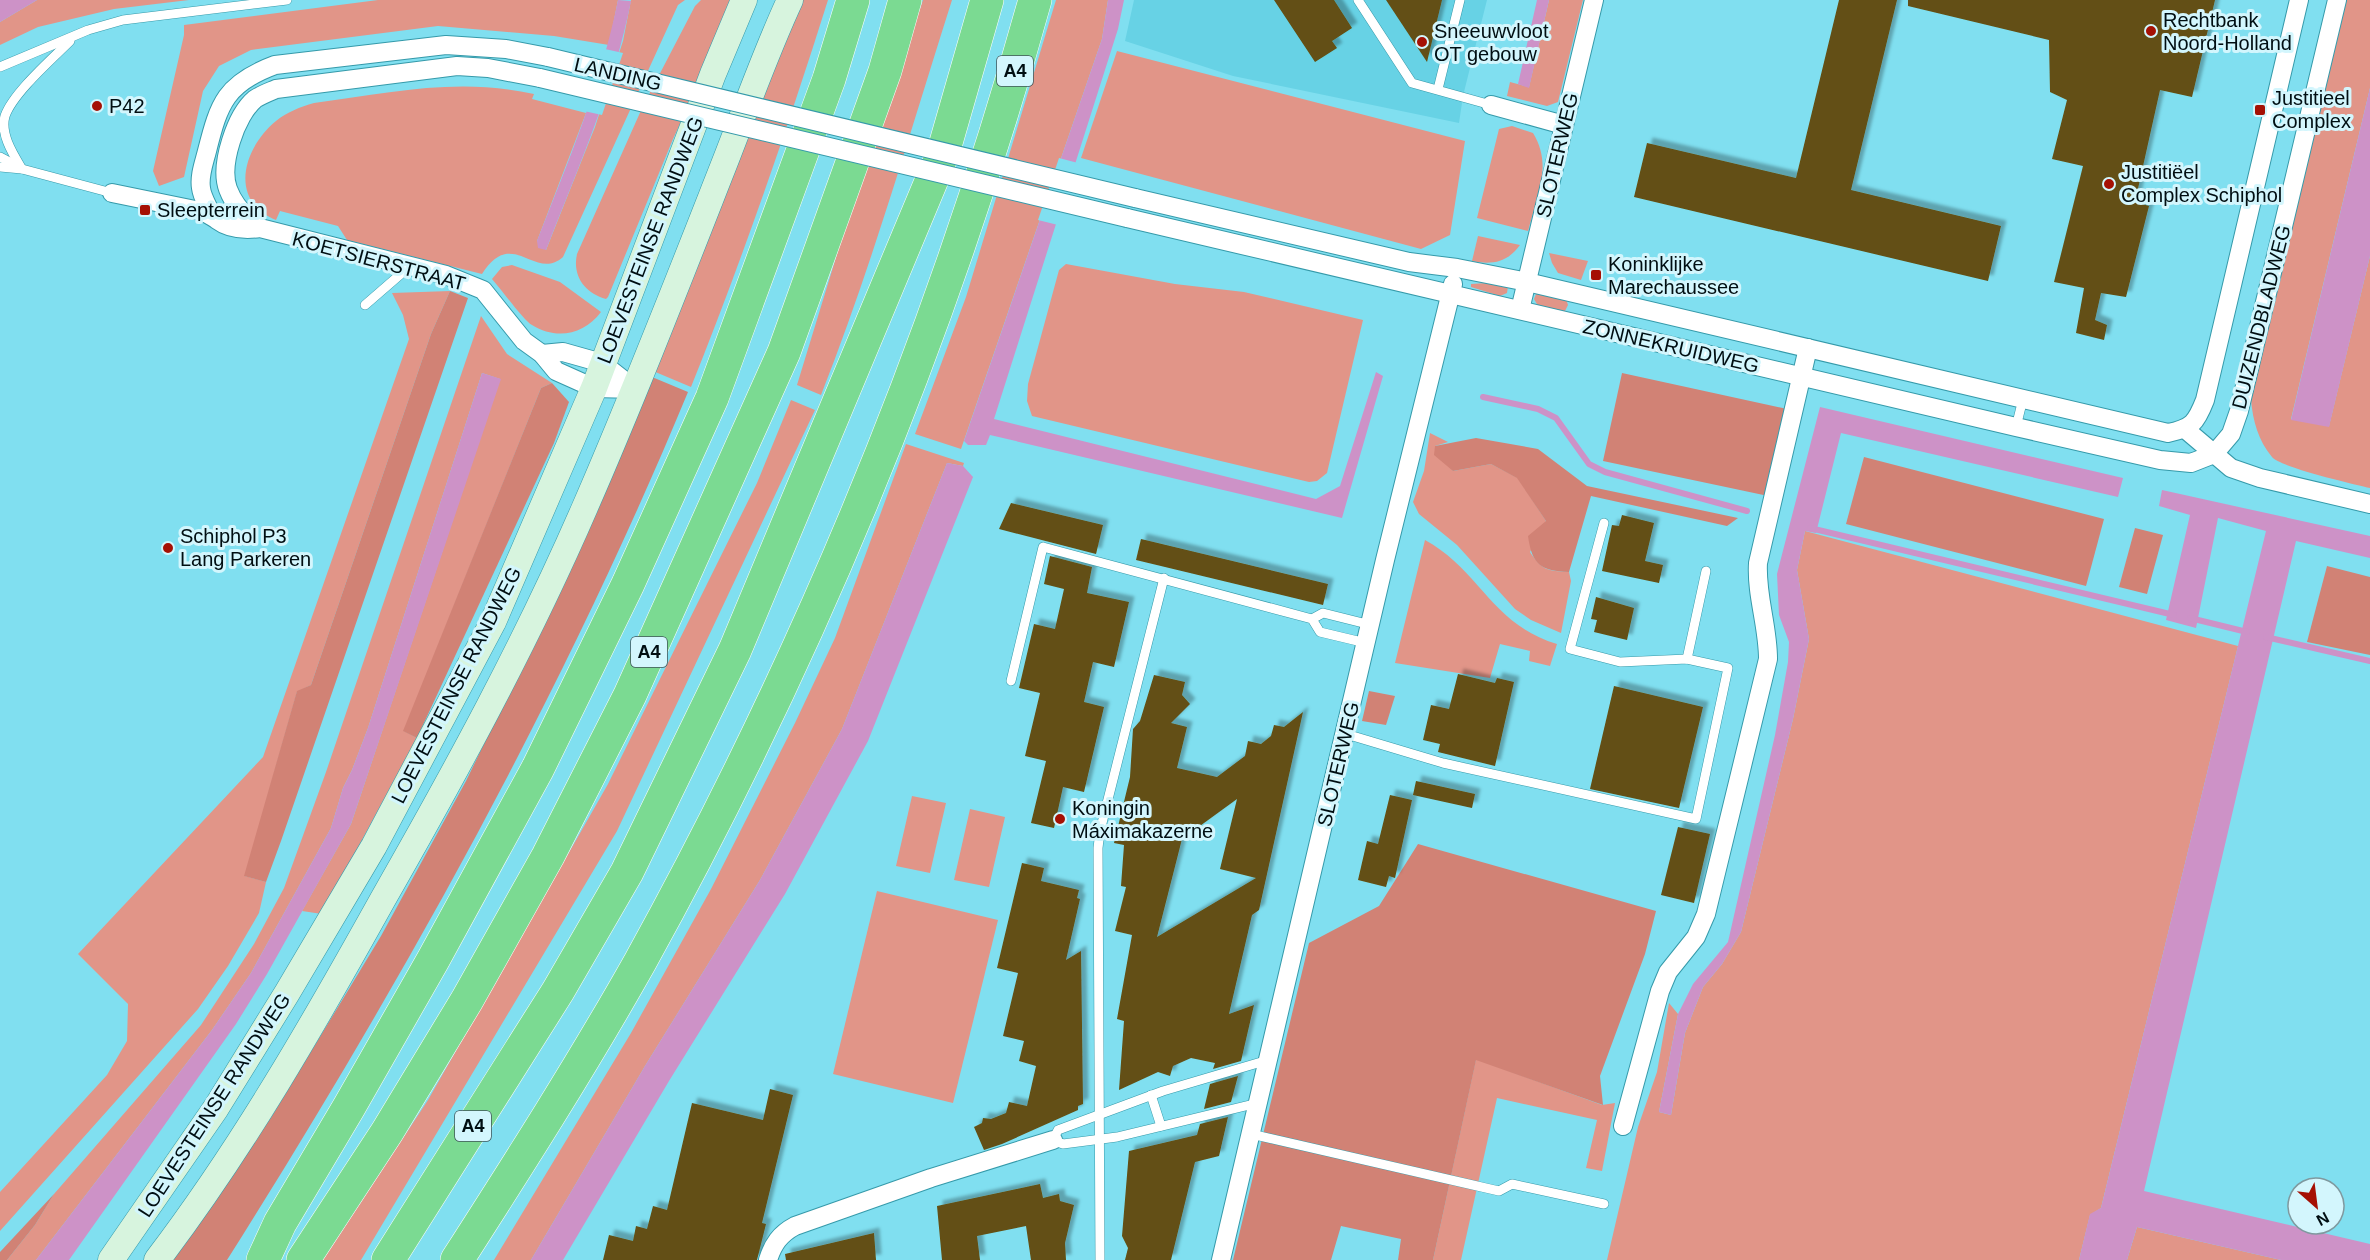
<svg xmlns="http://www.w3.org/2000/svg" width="2370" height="1260" viewBox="0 0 2370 1260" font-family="Helvetica,sans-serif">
  <defs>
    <filter id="shadow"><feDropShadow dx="5.5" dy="-5.5" stdDeviation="1.5" flood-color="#0004"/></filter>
  </defs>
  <rect width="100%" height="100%" fill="#80dff0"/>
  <path fill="#67d2e5" d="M1134 0H1487L1463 96 1459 123 1233 76 1125 41Z"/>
  <g fill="#e19588">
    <path d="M37 0H189L114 9 38 27 0 45V22Z"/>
    <path d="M378 0H618L609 45 554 36 438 26 251 50 219 66 203 91 184 177 159 186 153 171 184 35V25Z"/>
    <path d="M631 0H685L678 5 563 257C535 282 512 226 482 274L347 240 338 226 280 211 276 220C228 201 243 148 276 121 287 112 300 107 314 103 390 93 457 77 534 94L532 99 586 113 537 241 546 250 595 127 623 41Z"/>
    <path d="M701 0H737L673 139 608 297 606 299C585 293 572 276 577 254L643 106 695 6Z"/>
    <path d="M799 0H828C787 130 742 260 691 387L653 371Z"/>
    <path d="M923 0H952C910 132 872 266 821 395L797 385 845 228Z"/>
    <path d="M1056 0H1108L1102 39 961 449 915 434 966 297Z"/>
    <path d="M1549 0H1583L1558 102 1547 106 1507 96 1510 82 1529 87Z"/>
    <path d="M2346 0H2370V88L2291 419 2329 426 2370 256V488C2353 484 2280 467 2272 457 2258 440 2253 421 2251 400Z"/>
    <path d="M1117 51 1465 141 1450 235 1421 249 1081 158Z"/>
    <path d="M1512 126 1533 133C1553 165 1537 197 1528 231L1477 218 1499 129Z"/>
    <path d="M1478 236 1520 245C1507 263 1491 265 1472 261Z"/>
    <path d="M1549 253 1588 261 1581 280 1558 273 1552 263Z"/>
    <path d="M1066 264 1175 284 1244 292 1363 320 1327 473 1317 481 1309 482 1032 416 1027 401 1028 384 1059 270Z"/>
    <path d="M512 265 560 282 601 312C584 335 556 340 532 325 524 321 501 289 492 279L502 267Z"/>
    <path d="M1503 282 1508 286 1507 293 1500 296 1471 287V284Z"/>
    <path d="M450 291 431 334 311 685 297 692 245 876 266 882 259 913 228 966 198 1009 0 1231V1192L107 1075 127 1041 128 1004 78 954 263 757 409 339 403 315 392 293Z"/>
    <path d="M1541 291 1566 299 1568 305 1564 313 1538 306 1534 299 1536 294Z"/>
    <path d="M481 316 507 354 552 383 541 388 404 731 417 738 322 914 302 911 351 824 500 379 482 373 368 728 352 770 343 788 331 828 251 973 212 1030 36 1260H7L35 1225 54 1194 201 1025 254 944 284 888 326 772Z"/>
    <path d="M791 400 815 410 617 831 361 1260H323L428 1100 608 784 757 483Z"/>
    <path d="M1430 433 1448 442 1435 446 1453 471 1491 464 1518 478 1546 521 1530 552C1542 570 1547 571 1569 572L1571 581 1561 633 1531 620 1515 609 1457 545 1419 514 1413 502 1424 471Z"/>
    <path d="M906 444 964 463 963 466 947 463 842 729 760 880 645 1066 531 1260H494L631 1033 711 889 795 723 835 638Z"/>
    <path d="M1805 531 2238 646 2101 1208 2090 1215 2079 1260H1607L1638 1127 1657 1072 1669 1003 1678 1014 1659 1112 1671 1115 1685 1033 1703 987 1722 964 1741 932 1793 719 1809 639 1797 570Z"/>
    <path d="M1425 540C1480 570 1491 624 1557 644L1550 666 1529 661 1530 651 1500 644 1490 678 1395 663Z"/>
    <path d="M912 796 946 803 930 873 896 866Z"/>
    <path d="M970 809 1005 817 989 887 954 880Z"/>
    <path d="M877 891 998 920 953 1103 833 1074Z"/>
    <path d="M1476 1059 1602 1105 1615 1103 1602 1171 1586 1168 1597 1120 1497 1098 1461 1260H1433Z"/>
    <path d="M2137 1227 2281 1260H2127Z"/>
  </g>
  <g fill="#d18275">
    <path d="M450 291 468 298 281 841 266 882 244 876 297 691 311 685 431 334Z"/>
    <path d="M1622 373 1801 412 1782 499 1603 461Z"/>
    <path d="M652 377 688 392C563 694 402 983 227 1260H171L272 1116 381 936 466 781 548 612Z"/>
    <path d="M552 383 569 402 554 443 417 738 403 731 541 388Z"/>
    <path d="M1476 438 1538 449 1587 486 1738 518 1727 526 1591 496 1569 572C1541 571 1532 565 1528 536L1546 521 1517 478 1491 464 1453 471 1434 455 1435 446Z"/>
    <path d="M1864 457 2104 519 2086 586 1846 524Z"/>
    <path d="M2135 528 2163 535 2147 594 2119 587Z"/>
    <path d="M2327 566 2370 577V655L2307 642Z"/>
    <path d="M1369 691 1395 696 1386 725 1362 721Z"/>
    <path d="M1418 844 1656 911 1645 954 1600 1076 1603 1105 1476 1060 1433 1260H1398L1401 1239 1341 1226 1331 1260H1233L1309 943 1379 906Z"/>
    <path d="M54 1194 35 1225 7 1260H0V1252Z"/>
  </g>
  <g fill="#cd92c7">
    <path d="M0 0H37L0 22Z"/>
    <path d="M618 0 631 1C614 87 578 168 546 250L538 248 537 241C568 162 601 84 618 0Z"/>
    <path d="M1108 0H1124L1118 29 994 419 1316 499 1340 486 1376 372 1383 376 1342 518 990 435 986 445H968L964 441 1102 39Z"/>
    <path d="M1537 0H1549L1529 88 1518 84Z"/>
    <path d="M2370 88V256L2329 427 2291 420Z"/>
    <path d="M482 373 501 379 351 824 267 974 236 1024 69 1260H36L212 1030 251 973 331 828 343 788 352 770 368 728Z"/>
    <path d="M1820 407 2123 478 2118 497 1841 433 1816 533 1805 531 1797 570 1809 639 1793 719 1741 932 1722 964 1703 987 1685 1033 1671 1115 1659 1112 1678 1014 1693 984 1728 942 1775 735 1788 662 1789 642 1779 615 1777 574Z"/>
    <path d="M947 463 963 466 973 477 868 741 785 894 669 1081 563 1260H531L645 1066 760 880 842 729Z"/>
    <path d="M2162 490 2370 536V558L2296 541 2144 1191 2370 1244V1260H2281L2137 1227 2127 1260H2079L2090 1214 2101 1208 2266 531 2218 518 2196 628 2166 620 2190 515 2159 506Z"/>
  </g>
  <g fill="#80dff0">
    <path d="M605 49 623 53 602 115 584 111Z"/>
    <path d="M1059 158 1078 163 1058 225 1038 220Z"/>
  </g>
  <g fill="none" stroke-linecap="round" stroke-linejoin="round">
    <g stroke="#cd92c7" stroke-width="6">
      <path d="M1483 397 1538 409 1556 418 1589 464 1605 472 1747 511"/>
      <path d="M1810 528 2174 615"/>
      <path d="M2190 618 2247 632"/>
      <path d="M2266 637 2370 661"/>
    </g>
  </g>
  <g fill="#634f12" fill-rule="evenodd" filter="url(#shadow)">
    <path d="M1274 0H1334L1352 28 1332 41 1337 48 1315 62Z"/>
    <path d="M1386 0H1442L1427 62Z"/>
    <path d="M1839 0H1897L1851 190 2001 226 1988 281 1634 197 1647 143 1796 178Z"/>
    <path d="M1908 0H2215L2192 97 2160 90 2135 202 2149 206 2126 297 2101 293 2095 320 2107 325 2104 340 2076 333 2084 288 2054 282 2083 166 2052 159 2067 100 2050 92 2049 40 1908 6Z"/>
    <path d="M1011 503 1103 525 1096 554 999 529Z"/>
    <path d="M1622 515 1654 523 1645 561 1663 565 1659 583 1602 571 1612 525 1619 526Z"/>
    <path d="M1141 539 1328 584 1323 605 1136 560Z"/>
    <path d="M1050 556 1092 567 1087 593 1129 602 1114 667 1093 662 1084 702 1104 707 1084 792 1063 787 1054 828 1031 823 1046 761 1025 756 1040 693 1019 688 1034 624 1055 629 1064 589 1044 584Z"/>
    <path d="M1596 597 1634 608 1627 640 1594 632 1597 620 1591 619Z"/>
    <path d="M1458 674 1495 683 1497 678 1514 682 1495 766 1438 752 1440 744 1423 740 1431 705 1449 709Z"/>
    <path d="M1154 675 1185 682 1182 695 1190 704 1171 723 1187 727 1177 768 1217 777 1245 756 1248 741 1261 744 1271 736 1274 725 1284 727 1303 712 1259 910 1252 915 1229 1014 1254 1005 1241 1061 1213 1069 1215 1063 1191 1058 1173 1066 1170 1076 1158 1072 1119 1090 1124 1021 1117 1019 1132 935 1115 931 1126 887 1121 886 1124 845 1114 843 1130 777 1133 729 1140 721ZM1237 799 1220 869 1256 878 1157 937 1182 839Z"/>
    <path d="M1614 686 1703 707 1679 808 1590 789Z"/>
    <path d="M1416 781 1475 794 1472 808 1413 795Z"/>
    <path d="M1390 795 1412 800 1395 878 1389 876 1386 887 1358 880 1367 841 1378 844Z"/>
    <path d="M1678 827 1710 834 1694 903 1661 895Z"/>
    <path d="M1022 863 1044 868 1041 881 1079 890 1077 898 1080 899 1066 960 1081 951 1083 1104 1078 1106V1110L1002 1144 984 1150 974 1127 982 1123 983 1118 991 1119 1006 1113 1009 1102 1027 1106 1036 1066 1019 1061 1024 1041 1003 1036 1018 973 997 968Z"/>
    <path d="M1238 1076 1231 1102 1204 1109 1210 1084Z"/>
    <path d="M770 1089 793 1095 762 1223 766 1224 757 1260H603L609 1235 633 1241 636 1226 647 1229 653 1206 667 1210 692 1103 763 1120Z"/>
    <path d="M1228 1117 1219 1156 1195 1162 1171 1260H1125L1128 1248 1122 1236 1129 1151 1197 1135 1200 1124Z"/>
    <path d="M1040 1184 1043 1198 1059 1194 1060 1201 1074 1205 1065 1243 1066 1260H1031L1026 1226 977 1236 980 1260H942L937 1206Z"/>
    <path d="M874 1233 876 1260H786L785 1254Z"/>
  </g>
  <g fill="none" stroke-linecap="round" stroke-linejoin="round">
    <defs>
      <g id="lane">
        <path d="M1358 0 1412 83 1491 105"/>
        <path d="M0 67 88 30 123 20 287 0"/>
        <path d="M1438 89 1460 0"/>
        <path d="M0 157 17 166"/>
        <path d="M0 167 22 169 112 193"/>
        <path d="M22 169C13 154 0 134 5 116 13 93 52 59 70 41"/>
        <path d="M211 214 235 204"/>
        <path d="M365 305 410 266"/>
        <path d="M2016 427 2023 399"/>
        <path d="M1312 619 1323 613 1371 625"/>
        <path d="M1687 659 1706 571"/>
        <path d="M1011 681 1043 547 1312 619 1320 632 1366 643"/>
        <path d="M1346 734 1443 763 1696 819 1728 668 1687 659 1620 662 1570 649 1604 523"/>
        <path d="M1151 1095 1161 1126"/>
        <path d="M1258 1103 1117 1137 1063 1144 1053 1140 1058 1130 1163 1091 1268 1060"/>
        <path d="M1251 1134 1499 1191 1512 1184 1604 1204"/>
        <path d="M1100 1260 1098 848 1100 831 1164 578"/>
      </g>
      <g id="street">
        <path d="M1491 105 1564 125"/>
        <path d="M112 193 200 211C208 213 211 216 217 220 229 229 245 230 260 228L446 275 483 290 524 341 542 354 556 371 594 388 635 389"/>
        <path d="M1135 198 1409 262 1457 268 1527 282 2168 433C2192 428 2196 423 2205 400L2299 0"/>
        <path d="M211 214C208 206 202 197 201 188 199 176 204 163 207 151 219 103 226 83 275 65L446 45 506 49 548 57"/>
        <path d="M1127 218 2016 427 2160 460 2191 463 2214 454 2231 434 2239 411 2337 0"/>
        <path d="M260 228C246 218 234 205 228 189 219 165 236 115 255 99 261 95 269 92 276 89L457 66 488 68 540 78"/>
        <path d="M1520 310 1594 0"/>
        <path d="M542 354 563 352 602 363 635 389"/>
        <path d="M2185 429 2231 468 2260 478 2370 504"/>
        <path d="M1623 1126 1660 991 1668 972 1696 937 1706 914 1768 659C1768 626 1756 595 1758 563L1808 348"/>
        <path d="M768 1260C773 1244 780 1234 795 1226L931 1178 1053 1140"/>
        <path d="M1221 1260 1385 560 1453 284"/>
      </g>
      <g id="secondary">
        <path d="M111 1260 216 1108 287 993 374 846 493 622 594 388 713 74 744 0"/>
        <path d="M157 1260C243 1147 314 1023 383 899 456 771 526 643 585 507 633 397 677 284 721 172 744 114 764 56 790 0"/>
      </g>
      <g id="highway">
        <path d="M263 1260 280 1223 349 1107 433 960 538 768 628 584 712 398 829 79 853 0"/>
        <path d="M303 1260 387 1132 467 1000 548 856 630 695 784 352 885 71 905 0"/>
        <path d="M388 1260 558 991 627 872 735 650 943 153 987 0"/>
        <path d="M457 1260C520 1162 583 1063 640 962 808 658 942 334 1035 0"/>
      </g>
    </defs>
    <use href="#lane" stroke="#359aaa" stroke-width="10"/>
    <use href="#street" stroke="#359aaa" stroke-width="20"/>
    <use href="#secondary" stroke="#359aaa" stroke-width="27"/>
    <use href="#highway" stroke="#fff" stroke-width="34"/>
    <use href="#lane" stroke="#fff" stroke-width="9"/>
    <use href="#street" stroke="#fff" stroke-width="18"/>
    <use href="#secondary" stroke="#d7f4de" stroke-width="26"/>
    <use href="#highway" stroke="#7bda92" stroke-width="33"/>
    <defs>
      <g id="street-bridge">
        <path d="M548 57 1135 198"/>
        <path d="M540 78 1127 218"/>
      </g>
    </defs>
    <use href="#street-bridge" stroke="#359aaa" stroke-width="20" stroke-linecap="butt"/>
    <use href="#street-bridge" stroke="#fff" stroke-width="18"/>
  </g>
  <g fill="#a51004" stroke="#d3f6fd" stroke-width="2">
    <circle cx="2151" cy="31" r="6"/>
    <circle cx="1422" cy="42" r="6"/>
    <circle cx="97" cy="106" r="6"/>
    <rect x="2254" y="104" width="12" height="12" rx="3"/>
    <circle cx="2109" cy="184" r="6"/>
    <rect x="139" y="204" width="12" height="12" rx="3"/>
    <rect x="1590" y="269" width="12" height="12" rx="3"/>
    <circle cx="168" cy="548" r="6"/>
    <circle cx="1060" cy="819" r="6"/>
  </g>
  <g text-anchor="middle" stroke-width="6" stroke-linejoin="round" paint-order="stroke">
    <g fill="#d3f6fd" stroke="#3f5458" stroke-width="1.5">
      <rect x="997" y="56" width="36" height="30" rx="4.5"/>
      <rect x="631" y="637" width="36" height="30" rx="4.5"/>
      <rect x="455" y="1111" width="36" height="30" rx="4.5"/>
    </g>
    <g font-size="18" font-weight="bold" fill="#000e12">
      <text x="1015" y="77">A4</text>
      <text x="649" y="658">A4</text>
      <text x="473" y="1132">A4</text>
    </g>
    <g font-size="20" fill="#000e12" stroke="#d3f6fd" text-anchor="start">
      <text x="2163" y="27">Rechtbank<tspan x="2163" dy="23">Noord-Holland</tspan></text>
      <text x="1434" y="38">Sneeuwvloot<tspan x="1434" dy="23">OT gebouw</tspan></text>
      <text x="2272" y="105">Justitieel<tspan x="2272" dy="23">Complex</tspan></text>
      <text x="109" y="113">P42</text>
      <text x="2121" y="179">Justitiëel<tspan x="2121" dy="23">Complex Schiphol</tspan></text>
      <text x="157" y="217">Sleepterrein</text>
      <text x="1608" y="271">Koninklijke<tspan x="1608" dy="23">Marechaussee</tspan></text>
      <text x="180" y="543">Schiphol P3<tspan x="180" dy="23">Lang Parkeren</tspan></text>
      <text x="1072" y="815">Koningin<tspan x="1072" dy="23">Máximakazerne</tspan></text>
    </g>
    <g font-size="20" fill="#000e12" stroke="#d3f6fd">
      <text transform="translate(618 74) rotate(13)" y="7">LANDING</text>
      <text transform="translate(1557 155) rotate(-77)" y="7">SLOTERWEG</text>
      <text transform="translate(650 240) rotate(-69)" y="7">LOEVESTEINSE RANDWEG</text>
      <text transform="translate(379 261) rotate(15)" y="7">KOETSIERSTRAAT</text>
      <text transform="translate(2261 317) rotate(-76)" y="7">DUIZENDBLADWEG</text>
      <text transform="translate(1671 346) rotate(13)" y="7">ZONNEKRUIDWEG</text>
      <text transform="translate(456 685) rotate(-63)" y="7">LOEVESTEINSE RANDWEG</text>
      <text transform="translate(1338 764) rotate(-77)" y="7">SLOTERWEG</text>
      <text transform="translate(214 1105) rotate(-57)" y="7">LOEVESTEINSE RANDWEG</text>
    </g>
  </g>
  <g transform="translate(2316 1206) rotate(152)"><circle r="28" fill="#d3f6fd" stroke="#7f999f" stroke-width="1.5"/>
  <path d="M0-4.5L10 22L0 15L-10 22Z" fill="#a51004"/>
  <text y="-9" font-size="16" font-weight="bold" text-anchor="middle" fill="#000e12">N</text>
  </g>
</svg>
